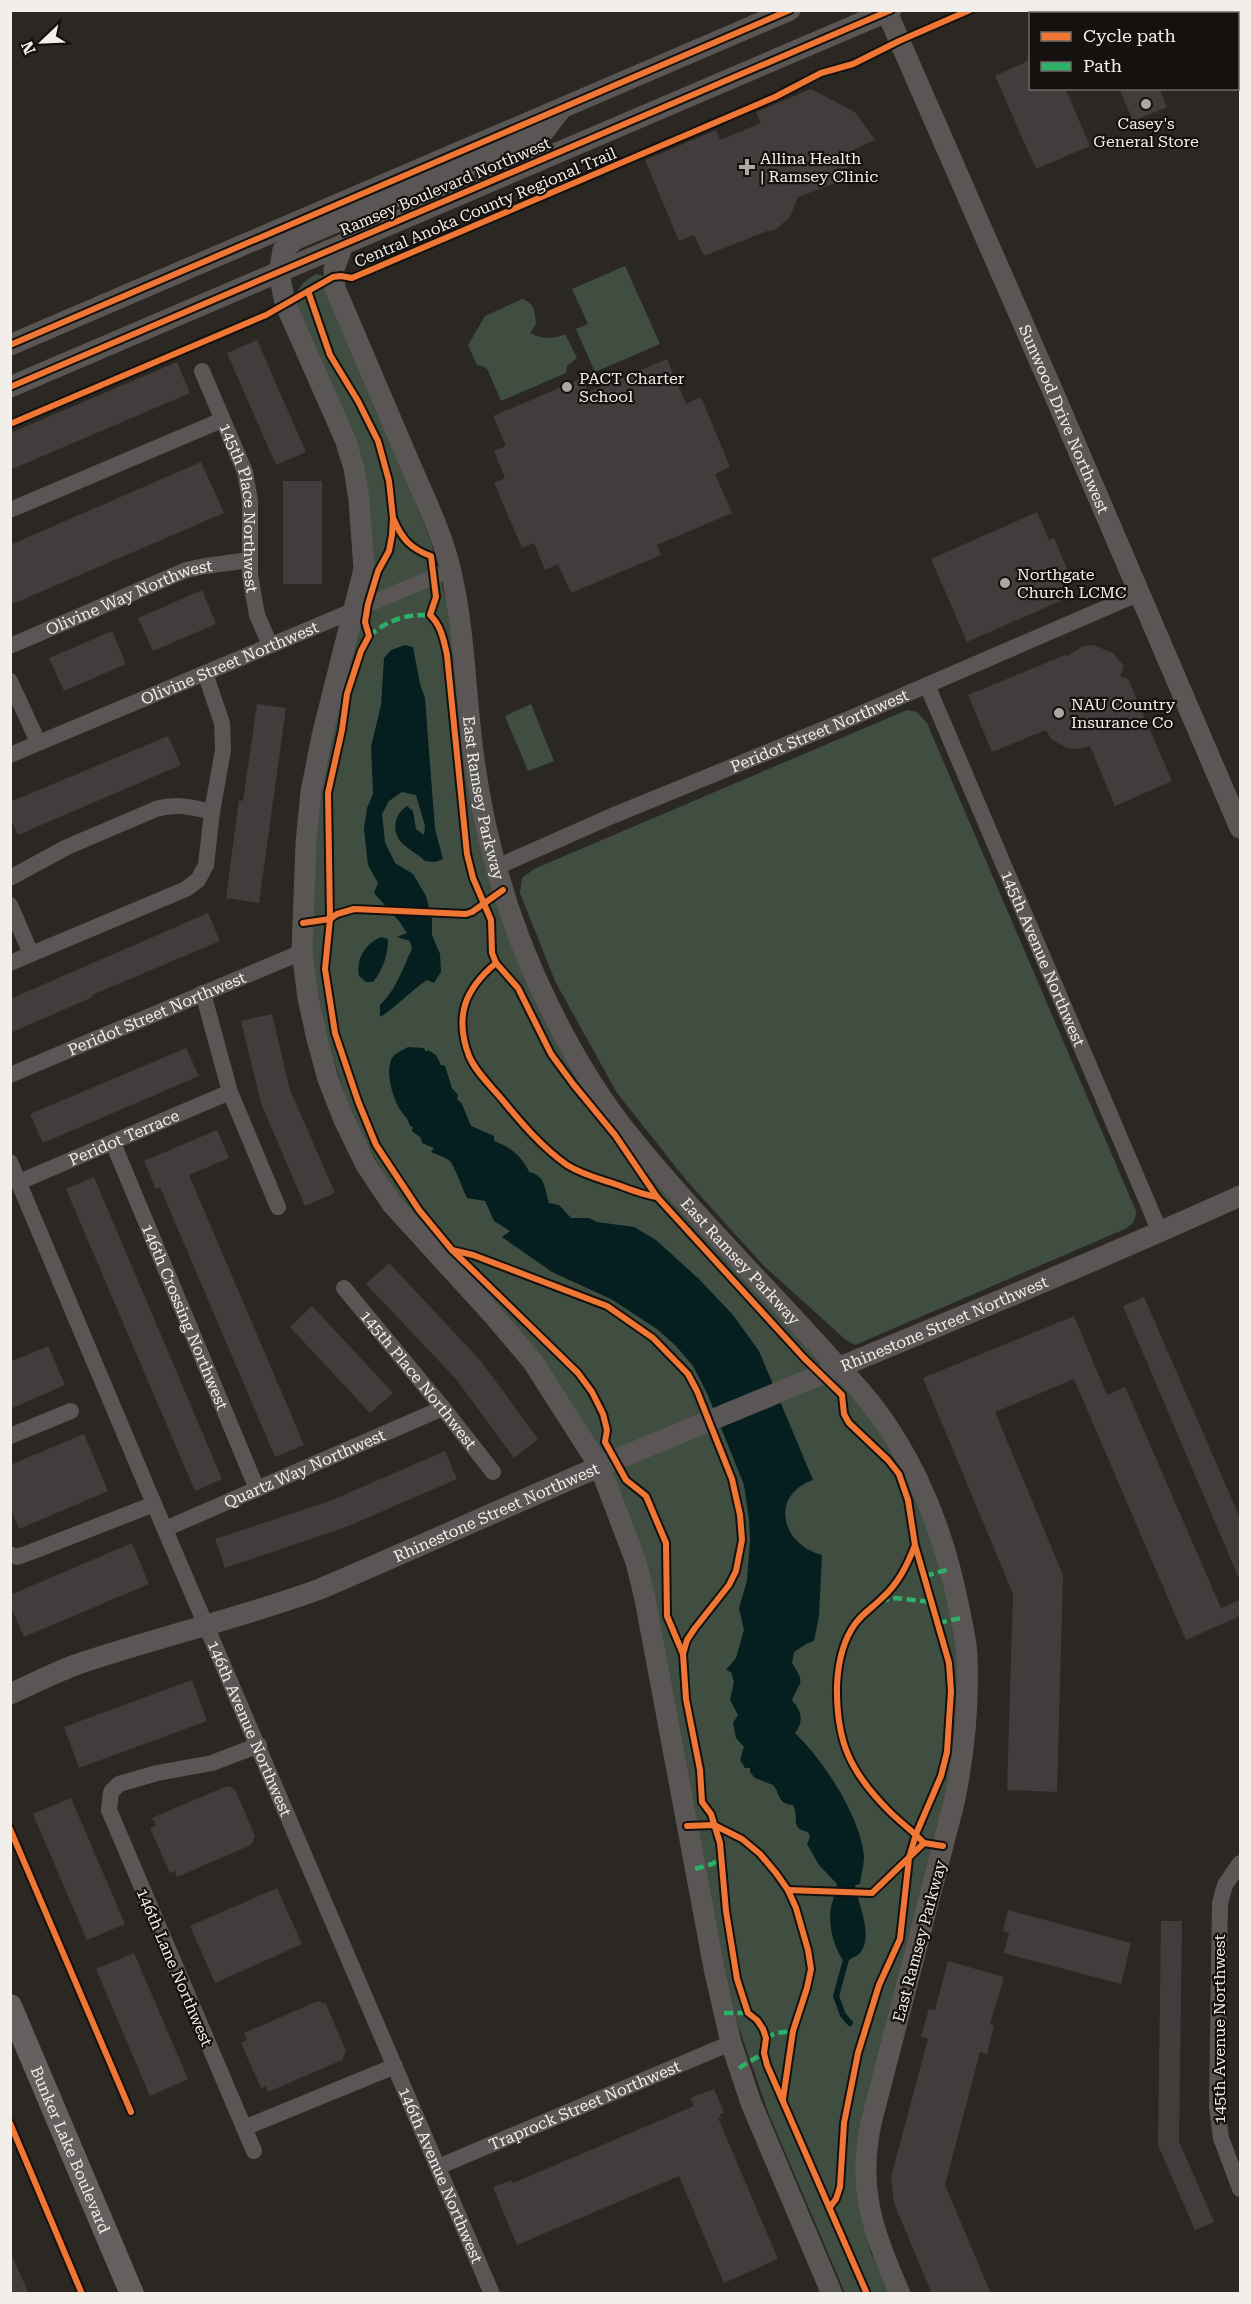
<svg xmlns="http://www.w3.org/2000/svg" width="1251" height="2304" viewBox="0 0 1251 2304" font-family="'Roboto Serif',serif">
  <rect width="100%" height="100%" fill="#2b2824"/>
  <g fill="#3f4e41">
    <path d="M625 266 660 344 595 372 576 329 588 324 572 289Z"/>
    <path d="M316 274 325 276 430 539 450 615 461 713 554 1028 855 1395 893 1450 933 1536 956 1629 959 1692 954 1752 861 2212 871 2253 889 2293H845L768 2112 738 2025 722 1956 655 1598 587 1428 547 1366 430 1236 388 1182 352 1116 325 1033 312 962 311 897 322 785 370 552 295 302C297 287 303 282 316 274Z"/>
    <path d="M522 299C535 303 535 313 536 324L530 333C543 339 553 340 565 334L577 358 567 366 566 373 501 401 488 371 485 367 477 365 468 345 485 316Z"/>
    <path d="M531 704 554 761 528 771 505 716Z"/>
    <path d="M907 710 917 712 927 723 1136 1211C1136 1220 1133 1224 1125 1229L855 1345 846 1340 764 1266 687 1181 617 1093 555 981 520 893 522 878 534 869Z"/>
  </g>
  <g fill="#051e1f">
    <path d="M405 645 413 647 420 684 425 698 435 829 443 859 435 862 425 861C418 854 409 850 402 843 391 832 394 814 407 806L413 811 416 829 424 835 425 826 416 795 402 792 389 801 382 814 385 842 395 863 413 874 426 896 432 919V935L440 954 441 972 434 983 427 980C410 991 398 1006 380 1017V1005C397 989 402 969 412 949L410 941 397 937 407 933 399 921 374 893 378 883 368 865 364 829 367 808 373 794 371 747 381 705 384 658 391 650Z"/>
    <path d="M381 937 388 939C388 954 383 970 373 982H366L359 976C356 958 365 944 381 937Z"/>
    <path d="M408 1047 424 1048 426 1052 428 1050 436 1055 441 1065 445 1066 452 1088 458 1095 457 1099 462 1104 471 1126 494 1136V1141C509 1146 523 1157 529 1172 546 1175 545 1191 549 1203L559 1205 571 1218H589L597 1222 634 1227 656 1240 699 1279 733 1315 759 1351 813 1480C770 1495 780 1544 822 1555L819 1616 814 1641 806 1644 794 1652 792 1663C806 1685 800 1680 792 1700 802 1712 804 1721 795 1733 824 1761 860 1816 864 1856 864 1865 861 1875 860 1884L855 1885C858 1905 874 1935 860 1953 856 1957 852 1957 848 1961L842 1959C833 1943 828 1926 831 1907 833 1899 836 1893 837 1884L819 1865 807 1844 810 1837 808 1832C789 1828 800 1818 793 1805 777 1804 781 1794 773 1785L755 1778 750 1772V1768H745L740 1760 744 1747 736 1738 733 1723 738 1715 730 1700 734 1682 731 1672 726 1670 736 1658 744 1630 739 1608 747 1581 750 1540 749 1519 744 1485 707 1393 693 1366 676 1346 657 1329 611 1299 552 1272 502 1237 510 1231 494 1221 485 1201 467 1198C464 1192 453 1163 450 1161 445 1157 437 1155 431 1152L434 1148 422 1143 421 1138 412 1131 413 1127 410 1126C408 1117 401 1113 398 1106 392 1094 385 1071 392 1058 395 1053 403 1050 408 1047Z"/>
  </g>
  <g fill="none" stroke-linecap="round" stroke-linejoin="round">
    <path stroke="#051e1f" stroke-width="6" d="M846 1960 836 1996 843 2015 850 2023"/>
  </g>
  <g fill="#423c3d">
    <path d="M1030 60V88H1065L1090 146 1036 169 995 76Z"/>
    <path d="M1119 88H1159L1167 107 1133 121Z"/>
    <path d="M811 89 855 112 875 140 842 155 850 173 833 184 798 197 790 217 775 230 767 231 704 256 694 235 679 241 645 160 716 130 720 140 761 123 756 112Z"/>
    <path d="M257 340 306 452 276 465 227 353Z"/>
    <path d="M667 359 686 404 701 397 730 467 715 474 732 513 657 545 661 555 571 593 558 564 545 570 534 543 522 548 494 483 505 478 494 451 506 446 493 416 583 378 589 392Z"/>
    <path d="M177 362 190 393 10 470V433Z"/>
    <path d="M201 462 224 513 10 605V545Z"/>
    <rect x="283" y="481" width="39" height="103"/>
    <path d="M1037 512 1049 540 1054 538 1067 569 1063 571 1074 595 967 642 931 559Z"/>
    <path d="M202 590 216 624 153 651 138 618Z"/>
    <path d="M112 631 126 664 64 691 49 658Z"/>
    <path d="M1093 645 1113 653 1124 666 1120 676 1128 679 1172 781 1115 806 1090 746 1078 749 1067 748 1051 739 1046 730 992 752 968 695 1065 655 1068 656 1083 646Z"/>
    <path d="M257 704 286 708 259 903 226 898 239 800 243 801Z"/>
    <path d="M168 736 181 765 18 835 10 817V802Z"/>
    <path d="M208 913 220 941 92 995 93 997 10 1033V999Z"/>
    <path d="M272 1014 290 1090 335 1193 305 1206 261 1103 241 1021Z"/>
    <path d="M186 1048 199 1076 43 1143 30 1114Z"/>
    <path d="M217 1130 229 1158 189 1175 304 1445 275 1457 160 1187 156 1189 144 1161Z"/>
    <path d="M94 1177 222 1479 195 1491 66 1189Z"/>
    <path d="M389 1263 481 1361 538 1439 514 1458 456 1379 366 1284Z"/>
    <path d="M1144 1297 1240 1518V1581L1123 1306Z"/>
    <path d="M312 1306 393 1393 370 1413 290 1327Z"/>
    <path d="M1074 1316 1107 1395 1125 1387 1221 1608 1240 1600V1616L1186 1640 1074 1379 995 1412 1063 1575 1057 1792 1007 1790 1013 1594 923 1378Z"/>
    <path d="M48 1346 65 1385 10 1409V1362Z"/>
    <path d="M84 1434 108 1491 19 1529 10 1507V1465Z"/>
    <path d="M445 1451 457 1479 346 1527 225 1568 215 1539 330 1501Z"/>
    <path d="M132 1543 149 1584 24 1637 10 1605V1595Z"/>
    <path d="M192 1680 207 1721 79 1768 64 1727Z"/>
    <path d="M227 1786 235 1789 255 1836 251 1845 177 1877 175 1871 170 1873 150 1828 156 1825 152 1818Z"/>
    <path d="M71 1798 125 1924 87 1940 33 1814Z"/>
    <path d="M277 1888 302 1944 215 1983 190 1926Z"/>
    <path d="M1008 1910 1131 1943 1121 1984 1004 1953 1009 1933 1003 1931Z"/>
    <path d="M1161 1921H1182L1179 2141 1214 2222 1195 2230 1158 2145Z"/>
    <path d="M134 1953 188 2079 150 2096 96 1969Z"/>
    <path d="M948 1961 1004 1977 990 2024 994 2025 987 2054 980 2052 945 2185 991 2294H932L894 2203 891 2177 928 2039 921 2036 929 2009 935 2010Z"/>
    <path d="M318 2001 326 2004 346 2051 342 2060 268 2092 266 2086 261 2088 241 2043 247 2040 244 2033Z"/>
    <path d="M714 2089 724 2113 720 2114 721 2117 718 2118 778 2259 724 2283 679 2176 517 2245 493 2187 512 2180 513 2183 694 2106 690 2098Z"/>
    <path d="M10 2251 29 2294H10Z"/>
  </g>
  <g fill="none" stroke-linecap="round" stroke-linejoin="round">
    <g stroke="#5a5655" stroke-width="16">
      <path id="s1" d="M202 371 245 472 250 501V575L257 615 270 645"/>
      <path d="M10 510 222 420"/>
      <path id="s2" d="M10 646 186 570 205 566 250 560"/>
      <path d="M10 681 38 742"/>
      <path id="s3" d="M927 685 1160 1232"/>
      <path id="s4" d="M10 755 450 570"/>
      <path id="s5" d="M497 867 612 816 851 718 1140 593"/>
      <path d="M10 878 67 847 156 809C176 803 192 807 212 812"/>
      <path d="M10 905 31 954"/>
      <path d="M10 963 186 889 198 880 206 865 212 812 223 750 222 723 205 673"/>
      <path d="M203 993 230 1092 278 1207"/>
      <path id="s6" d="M10 1075 302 952"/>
      <path id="s7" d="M113 1143 257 1489"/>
      <path id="s8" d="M10 1162 154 1504 492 2294"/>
      <path id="s9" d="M19 1182 230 1092"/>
      <path id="s10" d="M344 1288 443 1408 493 1472"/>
      <path d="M10 1436 71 1411"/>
      <path id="s11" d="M165 1529 443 1408"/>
      <path d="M10 1554 17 1557 31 1552 154 1504"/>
      <path d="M1240 1863 1225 1885 1220 1903 1217 2106 1221 2138 1240 2189"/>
      <path d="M244 2128 395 2066"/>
      <path d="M254 2151 109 1810 111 1792 119 1784 157 1773 212 1763 259 1745"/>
      <path id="s12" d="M438 2167 731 2043"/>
    </g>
    <g stroke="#5a5655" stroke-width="21">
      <path id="s13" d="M886 10 1057 401 1240 828"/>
      <path d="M561 109 541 135 296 239 283 250 279 273 285 303 345 439 354 468 359 500 364 569 322 736 311 792 306 843 302 952 308 998 317 1039 328 1079 344 1120 366 1165 392 1204 494 1316 533 1362 600 1467 636 1562 645 1599 714 1968 731 2043 751 2103 832 2294"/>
      <path id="s14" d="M343 245 334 269 335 288C359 345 383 401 407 457 423 495 442 532 451 572 466 636 465 701 475 766 487 850 513 934 551 1010 573 1054 598 1097 629 1135 694 1216 769 1289 838 1367 904 1430 942 1520 959 1608 962 1624 967 1642 967 1658 969 1707 964 1755 954 1803L872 2119C856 2188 873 2231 900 2294"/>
      <path d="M10 345 790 10"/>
      <path d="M10 387 891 10"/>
      <path id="s15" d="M10 1694C33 1684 55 1672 78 1664 158 1637 241 1618 320 1589 419 1547 516 1502 615 1460 824 1373 1034 1289 1240 1196"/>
    </g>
    <path stroke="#655f5f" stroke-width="24" id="s16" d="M10 2006 132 2294"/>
    <g stroke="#2db169" stroke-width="4.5" stroke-dasharray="9 4.5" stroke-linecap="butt">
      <path d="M369 636C388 620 405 614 430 615"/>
      <path d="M925 1576 950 1569"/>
      <path d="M880 1601 896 1598 930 1602"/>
      <path d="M938 1623 961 1618"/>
      <path d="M695 1869 712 1864 722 1858"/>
      <path d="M724 2013H748"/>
      <path d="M766 2038 776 2033 793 2031"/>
      <path d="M739 2068 764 2053"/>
    </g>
    <defs>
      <g id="cycleway">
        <path d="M308 291 330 355 358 401 378 441 389 481 393 518 392 535 389 551 378 571 368 604 365 622 369 636 361 651 347 694 342 730 328 793 330 919 325 969 335 1033 358 1101 376 1145 419 1210 452 1250 578 1373 592 1392 603 1414 607 1430 605 1442 626 1480 646 1496 666 1543 667 1616 683 1654 686 1699 700 1770 702 1802 711 1814 720 1843 726 1911 737 1979 748 2013 757 2020 763 2029 766 2038 764 2053 767 2065 867 2294"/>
        <path d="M10 345 790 10"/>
        <path d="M10 387 891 10"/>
        <path d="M10 424 266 315 333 277 341 276 352 278 775 97 821 73 853 64 899 41 970 10"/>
        <path d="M394 520C402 539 411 549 431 556L436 597 430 615C441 625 444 641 447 655L467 854 473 878 491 920 492 953 496 963 518 988 551 1054 573 1084 615 1135 657 1197 804 1358 842 1395 844 1414 849 1423 888 1460 899 1474 908 1500 915 1545 949 1663 951 1691 947 1752 941 1776 916 1834 909 1858 900 1939 879 1985 858 2053 844 2123 840 2187 836 2199 830 2207"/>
        <path d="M303 923 330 919 337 914 354 909 466 914 472 912 503 890"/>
        <path d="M496 963C465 989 454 1016 469 1056 476 1073 494 1089 505 1103 524 1126 543 1148 567 1165 583 1175 600 1179 618 1185 631 1190 643 1195 657 1197"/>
        <path d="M452 1250 473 1255 607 1306 653 1338 688 1374 697 1391 732 1479 740 1515 742 1540 736 1571 729 1585 695 1628 687 1640 683 1654"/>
        <path d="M915 1545C907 1566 898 1584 881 1599 872 1608 863 1613 855 1624 842 1642 838 1664 837 1685 836 1742 850 1772 890 1812 901 1823 914 1832 924 1843"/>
        <path d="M687 1826 714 1825 742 1839 760 1854 776 1873 788 1890 796 1908 808 1950 811 1969 807 1988 793 2031 783 2099"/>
        <path d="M10 1829 131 2112"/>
        <path d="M788 1890 872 1893 924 1843 943 1846"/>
        <path d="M10 2123 82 2294"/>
      </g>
    </defs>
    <use href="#cycleway" stroke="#14110e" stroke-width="10"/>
    <use href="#cycleway" stroke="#f07635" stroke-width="6"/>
  </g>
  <g fill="#aca9a5" stroke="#14110e" stroke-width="2">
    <circle cx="1146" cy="104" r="6"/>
    <path d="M744 158h6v6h6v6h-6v6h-6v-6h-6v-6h6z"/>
    <circle cx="567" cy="387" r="6"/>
    <circle cx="1005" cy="583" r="6"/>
    <circle cx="1059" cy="713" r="6"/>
  </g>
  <g text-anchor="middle" stroke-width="4.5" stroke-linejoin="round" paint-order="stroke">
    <g font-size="16" fill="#f2eeea" stroke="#14110e" text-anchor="start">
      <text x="1146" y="129" text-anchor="middle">Casey's<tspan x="1146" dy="18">General Store</tspan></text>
      <text x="760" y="164">Allina Health<tspan x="760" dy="18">| Ramsey Clinic</tspan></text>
      <text x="579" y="384">PACT Charter<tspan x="579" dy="18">School</tspan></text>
      <text x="1017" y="580">Northgate<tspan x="1017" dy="18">Church LCMC</tspan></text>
      <text x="1071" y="710">NAU Country<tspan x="1071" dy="18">Insurance Co</tspan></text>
    </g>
    <g font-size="16" fill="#f2eeea" stroke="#14110e">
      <text transform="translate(445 186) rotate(-23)" y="6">Ramsey Boulevard Northwest</text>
      <text transform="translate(485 207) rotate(-23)" y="6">Central Anoka County Regional Trail</text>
      <text dy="6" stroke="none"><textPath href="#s13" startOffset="446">Sunwood Drive Northwest</textPath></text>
      <text dy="6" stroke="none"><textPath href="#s1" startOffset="144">145th Place Northwest</textPath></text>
      <text dy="6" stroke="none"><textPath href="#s2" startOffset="129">Olivine Way Northwest</textPath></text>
      <text dy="6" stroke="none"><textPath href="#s4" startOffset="238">Olivine Street Northwest</textPath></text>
      <text dy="6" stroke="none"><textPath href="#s5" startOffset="350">Peridot Street Northwest</textPath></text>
      <text dy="6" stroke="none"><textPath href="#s14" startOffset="580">East Ramsey Parkway</textPath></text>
      <text dy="6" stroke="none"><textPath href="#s3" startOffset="297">145th Avenue Northwest</textPath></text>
      <text dy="6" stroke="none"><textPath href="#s6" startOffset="159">Peridot Street Northwest</textPath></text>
      <text dy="6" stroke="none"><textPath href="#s9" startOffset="114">Peridot Terrace</textPath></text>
      <text dy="6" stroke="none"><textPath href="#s14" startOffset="1120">East Ramsey Parkway</textPath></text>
      <text dy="6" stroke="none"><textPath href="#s7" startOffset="188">146th Crossing Northwest</textPath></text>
      <text dy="6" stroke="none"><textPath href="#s15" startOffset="1006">Rhinestone Street Northwest</textPath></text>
      <text dy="6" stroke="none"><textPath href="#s10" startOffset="118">145th Place Northwest</textPath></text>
      <text dy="6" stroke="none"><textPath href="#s11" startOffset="152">Quartz Way Northwest</textPath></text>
      <text dy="6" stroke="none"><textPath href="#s15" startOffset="520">Rhinestone Street Northwest</textPath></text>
      <text dy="6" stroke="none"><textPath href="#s8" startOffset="615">146th Avenue Northwest</textPath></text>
      <text transform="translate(919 1941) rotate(-75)" y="6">East Ramsey Parkway</text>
      <text transform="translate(175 1967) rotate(67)" y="6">146th Lane Northwest</text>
      <text transform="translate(1219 2029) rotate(-90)" y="6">145th Avenue Northwest</text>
      <text dy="6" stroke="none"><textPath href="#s12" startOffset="159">Traprock Street Northwest</textPath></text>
      <text dy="6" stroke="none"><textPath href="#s16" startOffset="156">Bunker Lake Boulevard</textPath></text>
      <text dy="6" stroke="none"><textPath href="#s8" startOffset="1101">146th Avenue Northwest</textPath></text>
    </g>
  </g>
  <rect width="1251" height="2304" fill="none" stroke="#f2eeea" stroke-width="24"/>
  <rect x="1029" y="12" width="210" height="78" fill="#14110e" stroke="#6d6966" stroke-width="1.5"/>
  <rect x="1041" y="32" width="30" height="9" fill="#f07635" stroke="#6d6966" stroke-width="1.5"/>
  <text x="1083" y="42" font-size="18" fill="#f2eeea">Cycle path</text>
  <rect x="1041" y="62" width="30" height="9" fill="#2db169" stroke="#6d6966" stroke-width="1.5"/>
  <text x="1083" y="72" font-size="18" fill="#f2eeea">Path</text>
  <g transform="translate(42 42) rotate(247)" stroke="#14110e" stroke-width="4.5" paint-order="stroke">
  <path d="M0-4.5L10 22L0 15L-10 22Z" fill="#f2eeea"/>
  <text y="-9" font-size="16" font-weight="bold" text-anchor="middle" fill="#f2eeea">N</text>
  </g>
</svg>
